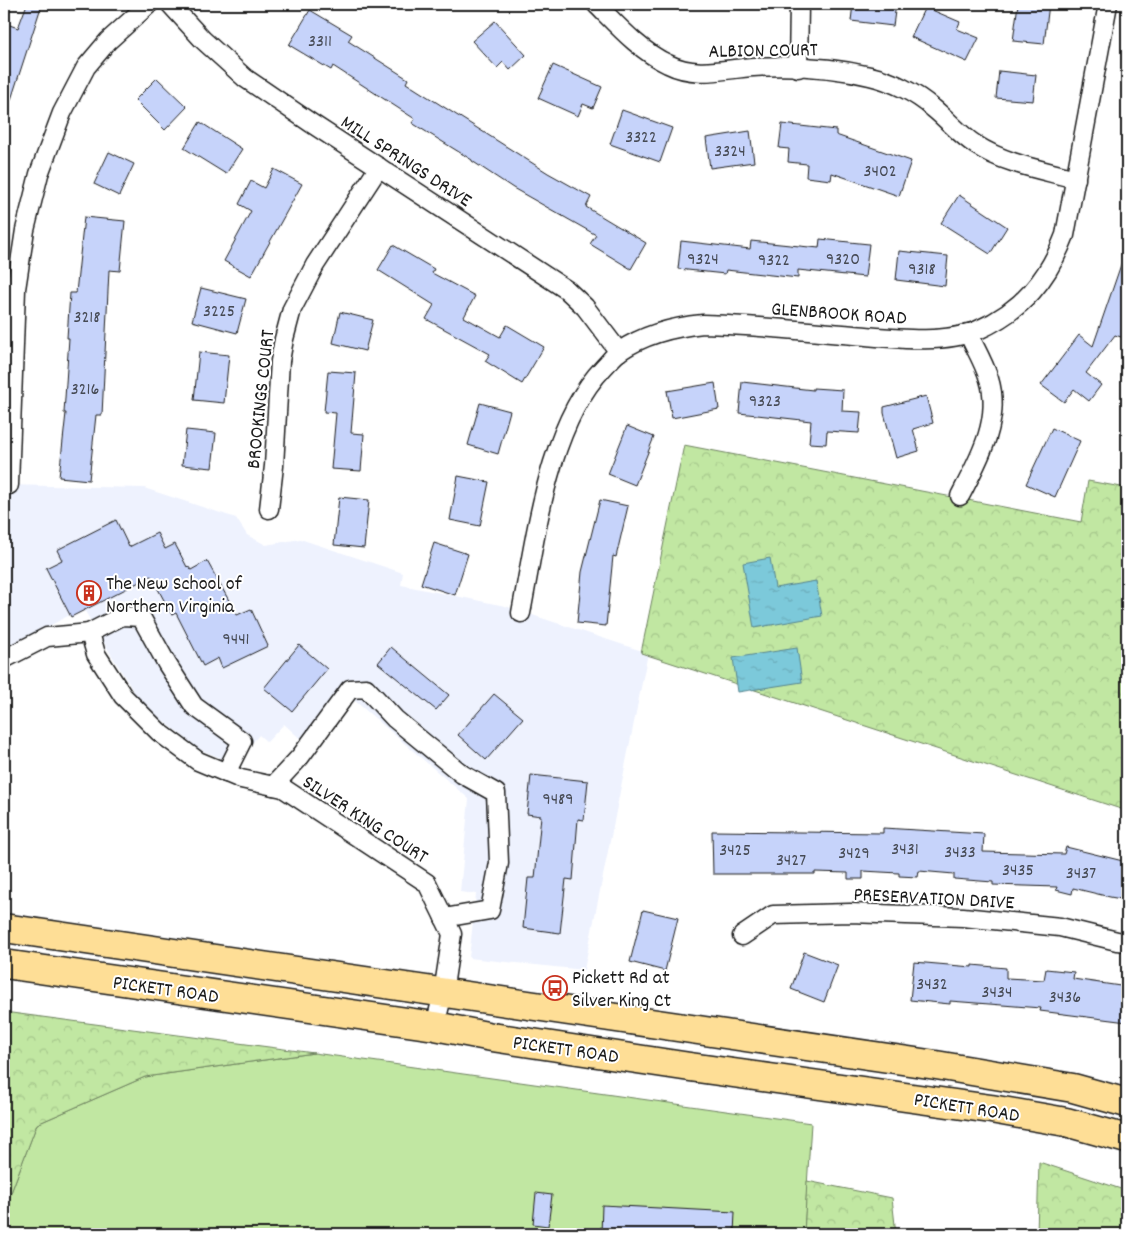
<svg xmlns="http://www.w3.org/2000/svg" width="1131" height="1238" viewBox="0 0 1131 1238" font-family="Dekko,sans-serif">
  <defs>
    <pattern id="forest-crowns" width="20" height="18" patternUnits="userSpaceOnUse" patternTransform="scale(1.25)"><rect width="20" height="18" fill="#c1e7a2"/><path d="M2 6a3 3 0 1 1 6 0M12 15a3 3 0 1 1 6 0" fill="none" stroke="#a5c68b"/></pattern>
    <pattern id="water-ripples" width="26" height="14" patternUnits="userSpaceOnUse" patternTransform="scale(1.25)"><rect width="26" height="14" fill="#7cc9da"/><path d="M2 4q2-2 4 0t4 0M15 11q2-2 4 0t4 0" fill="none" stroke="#6bacba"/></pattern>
  </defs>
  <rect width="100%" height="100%" fill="#fff"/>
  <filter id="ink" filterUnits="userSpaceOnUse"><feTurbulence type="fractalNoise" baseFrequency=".02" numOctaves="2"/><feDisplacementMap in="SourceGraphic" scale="10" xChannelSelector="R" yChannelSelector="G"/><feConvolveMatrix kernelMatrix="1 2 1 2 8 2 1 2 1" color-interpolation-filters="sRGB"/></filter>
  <g filter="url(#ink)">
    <path fill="#eef2fe" d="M4 485 144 488 236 518 247 535 266 545 300 539 403 573 401 585 505 606 648 653 584 970 469 958 476 894 460 892 469 799 348 695 306 744 284 724 267 742 259 735 235 764 199 749 140 702 83 608 4 650Z"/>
    <path fill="#c1e7a2" stroke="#6e825f" d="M314 1053 811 1123 804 1234H4V1211L37 1124 145 1077Z"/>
    <g fill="url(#forest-crowns)" stroke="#6e825f">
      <path d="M684 445 1081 522 1088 481 1127 488V811L641 653Z"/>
      <path d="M4 1012 314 1053 145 1077 37 1124 4 1211Z"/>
      <path d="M1039 1162 1127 1191V1234H1037Z"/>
      <path d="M807 1181 892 1198 896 1234H804Z"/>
    </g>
    <g fill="url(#water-ripples)" stroke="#56848e">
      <path d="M770 558 775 588 816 581 822 616 754 628 743 563Z"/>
      <path d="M797 648 802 682 738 692 733 658Z"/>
    </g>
    <g fill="#c6d3fa" stroke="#1c1c1c">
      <path d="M27 4H42L7 112 4 111V23L18 28Z"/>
      <path d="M853 4H896L893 26 851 21Z"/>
      <path d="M1018 4H1049L1044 44 1013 41Z"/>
      <path d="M925 7 960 22 957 29 979 38 967 62 911 37Z"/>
      <path d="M310 10 352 35 348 41 408 79 406 83 548 173 591 197 586 207 646 243 631 269 590 244 596 235 513 188 472 161V160L412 123 415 119 333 66 331 70 289 45Z"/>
      <path d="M495 21 526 55 510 70 503 62 497 68 472 41Z"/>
      <path d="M553 65 602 87 593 108 583 104 578 116 538 98Z"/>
      <path d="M999 71 1036 75 1033 101 996 98Z"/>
      <path d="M157 78 187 107 165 130 135 100Z"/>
      <path d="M622 110 672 128 660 162 610 144Z"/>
      <path d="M200 122 242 149 226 174 184 148Z"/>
      <path d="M782 124 836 130V135L911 161 899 196 832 173 831 180 806 177 807 164 788 162 789 149 779 148Z"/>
      <path d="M750 131 754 162 710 168 706 138Z"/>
      <path d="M109 152 134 164 119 196 94 184Z"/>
      <path d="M274 169 302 184 251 276 224 261 251 211 239 204 251 181 264 188Z"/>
      <path d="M959 195 1007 227 990 254 941 223Z"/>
      <path d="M84 217 125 221 120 271 109 270 102 415H96L89 480 59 477 66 413H64L69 338H67L70 293H76Z"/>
      <path d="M820 239 869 244 865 277 798 270V278L726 270 725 274 678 269 681 241 750 249 751 241 819 248Z"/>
      <path d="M393 245 434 269 432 273 475 296 464 317 500 337 507 325 544 347 522 384 485 361 490 354 426 319 434 305 378 270Z"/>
      <path d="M899 251 948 256 945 286 896 280Z"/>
      <path d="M1125 253 1127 254V339L1115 335 1086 373 1101 385 1089 401 1074 389 1064 402 1041 385 1079 335 1093 346Z"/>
      <path d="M201 288 246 299 237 333 192 321Z"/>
      <path d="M340 312 373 320 365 351 333 343Z"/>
      <path d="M199 352 229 355 224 403 194 400Z"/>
      <path d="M328 371 356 373 351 433 364 434 361 471 331 469 336 413 324 412Z"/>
      <path d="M742 382 813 390V388L843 390 842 411 861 412 859 433 827 431 826 444 809 443 811 421 739 413Z"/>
      <path d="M715 383 719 409 672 418 667 391Z"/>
      <path d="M926 396 933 423 913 429 919 451 896 458 884 413V407Z"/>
      <path d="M480 403 510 411 498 454 468 445Z"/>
      <path d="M627 426 654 437 635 485 608 474Z"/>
      <path d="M1052 428 1080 441 1055 497 1026 484Z"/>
      <path d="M186 430 216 433 212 468 182 465Z"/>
      <path d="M458 476 489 482 480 526 450 520Z"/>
      <path d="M339 497 369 500 364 548 334 545Z"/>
      <path d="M600 500 628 506 616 557 613 556 606 626 577 623 582 572Z"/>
      <path d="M116 520 129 547 157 533 165 549 175 544 187 567 188 566 191 570 207 561 237 615 251 609 268 646 222 668 218 658 203 666 176 613 172 615 151 576 71 617 46 568 62 560 57 550Z"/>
      <path d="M434 543 468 554 455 595 421 584Z"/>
      <path d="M299 645 327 669 292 711 264 688Z"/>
      <path d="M391 647 449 695 436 710 378 663Z"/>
      <path d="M494 694 523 718 486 760 458 735Z"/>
      <path d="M531 775 588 781 584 820 578 819 573 880 566 879 560 933 523 928 528 878H535L541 816 527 814Z"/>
      <path d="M883 828 984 834 983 852 1064 854 1066 847 1127 862V900L1110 897 1073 888 1072 894 1056 890 1057 887 993 885V882L954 879V874L919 871 918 877 899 876V873L863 871V879H848V873L815 872V874H713L712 831 883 833Z"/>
      <path d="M643 910 678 918 665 971 630 962Z"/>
      <path d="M804 952 838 965 824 1002 791 989Z"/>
      <path d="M914 962 972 967V965L1006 968V978L1044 980 1046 969 1074 972 1073 979 1127 987V1022L1040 1011 1041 1008 950 1001V1004L910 1000Z"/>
      <path d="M536 1193 552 1195 548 1226 533 1224Z"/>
      <path d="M602 1205 735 1212 734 1234H601Z"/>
    </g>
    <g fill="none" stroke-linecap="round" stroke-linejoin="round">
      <defs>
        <g id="street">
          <path d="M170 4 203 40 245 78 311 123 567 290 585 307 619 352"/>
          <path d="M596 4C617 25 640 51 668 64 696 78 724 69 753 67 791 65 833 67 870 76 892 81 916 93 933 108 948 120 960 135 976 145 1005 164 1043 170 1076 179"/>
          <path d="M798 68 799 4"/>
          <path d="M9 485 16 289 25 230 39 174 62 113 86 67 108 41 149 4"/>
          <path d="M960 496C978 461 1002 420 989 379 984 363 975 348 968 333"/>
          <path d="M269 509 274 466 280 361 284 339 292 309 315 265 379 167"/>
          <path d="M521 613C536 536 548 425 604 367 609 362 614 355 620 351 645 334 673 327 703 324 753 325 804 331 854 335 892 338 943 345 978 330 1023 310 1048 279 1065 235L1108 4"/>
          <path d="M89 633 122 616 141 617 167 664 194 706 242 741 226 773"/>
          <path d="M4 659 47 637 90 633 96 654 123 696 159 732 198 761 241 779 283 788 427 883 452 934 443 993 435 1026"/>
          <path d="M273 786 300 757 350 689 366 688 395 719 462 774 496 793 499 863 490 910 444 918"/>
          <path d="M742 936 773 915 850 913 963 917 1060 927 1117 941 1127 942"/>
        </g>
        <g id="primary">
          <path d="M4 928 936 1065 1073 1088 1127 1103"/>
          <path d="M4 964 435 1026 492 1037 690 1067 991 1109 1066 1122 1127 1139"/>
        </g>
      </defs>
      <use href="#street" stroke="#1c1c1c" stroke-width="21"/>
      <use href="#primary" stroke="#1c1c1c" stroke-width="31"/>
      <use href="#street" stroke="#fff" stroke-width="18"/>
      <use href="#primary" stroke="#fede96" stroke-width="28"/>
    </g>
  </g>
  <defs>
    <symbol id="building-ring" viewBox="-11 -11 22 22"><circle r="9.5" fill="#fff" stroke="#c8321e" stroke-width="1.5"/><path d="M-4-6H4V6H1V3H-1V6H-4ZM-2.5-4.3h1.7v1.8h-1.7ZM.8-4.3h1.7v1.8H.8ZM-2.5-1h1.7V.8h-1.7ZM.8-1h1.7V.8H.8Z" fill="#c8321e"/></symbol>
    <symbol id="bus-ring" viewBox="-11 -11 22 22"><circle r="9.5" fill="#fff" stroke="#c8321e" stroke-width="1.5"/><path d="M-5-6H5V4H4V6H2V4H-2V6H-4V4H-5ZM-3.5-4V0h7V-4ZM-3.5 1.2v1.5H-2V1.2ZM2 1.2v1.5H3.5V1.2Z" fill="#c8321e"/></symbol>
  </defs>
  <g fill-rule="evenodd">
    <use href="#building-ring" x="75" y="579" width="28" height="28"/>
    <use href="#bus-ring" x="541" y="974" width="28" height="28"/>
  </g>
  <g text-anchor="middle" stroke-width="4" stroke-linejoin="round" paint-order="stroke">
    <g font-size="18" fill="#464a54">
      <text x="320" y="46">3311</text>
      <text x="641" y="142">3322</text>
      <text x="730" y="156">3324</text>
      <text x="880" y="176">3402</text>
      <text x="703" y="264">9324</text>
      <text x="843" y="264">9320</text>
      <text x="774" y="265">9322</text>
      <text x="922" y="274">9318</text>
      <text x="219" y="316">3225</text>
      <text x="87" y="322">3218</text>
      <text x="85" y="394">3216</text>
      <text x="765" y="406">9323</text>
      <text x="236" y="644">9441</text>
      <text x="558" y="804">9489</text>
      <text x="905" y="854">3431</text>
      <text x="735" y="855">3425</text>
      <text x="960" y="857">3433</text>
      <text x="854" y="858">3429</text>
      <text x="791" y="865">3427</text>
      <text x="1018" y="875">3435</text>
      <text x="1081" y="878">3437</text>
      <text x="932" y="989">3432</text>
      <text x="997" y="997">3434</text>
      <text x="1065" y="1002">3436</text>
    </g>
    <g font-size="20" fill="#1c1c1c" stroke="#fff">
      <text transform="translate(763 49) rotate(-1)" y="7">ALBION COURT</text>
      <text transform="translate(407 160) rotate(33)" y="7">MILL SPRINGS DRIVE</text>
      <text transform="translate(839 312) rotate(4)" y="7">GLENBROOK ROAD</text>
      <text transform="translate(259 399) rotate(-84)" y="7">BROOKINGS COURT</text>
      <text transform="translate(366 818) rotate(33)" y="7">SILVER KING COURT</text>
      <text transform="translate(934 897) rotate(3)" y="7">PRESERVATION DRIVE</text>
      <text transform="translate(166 988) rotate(8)" y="7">PICKETT ROAD</text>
      <text transform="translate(566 1048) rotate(8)" y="7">PICKETT ROAD</text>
      <text transform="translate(967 1106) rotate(9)" y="7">PICKETT ROAD</text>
    </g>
    <g font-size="20" fill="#1c1c1c" stroke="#fff" text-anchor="start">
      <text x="106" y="589">The New School of<tspan x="106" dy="23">Northern Virginia</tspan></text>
      <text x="572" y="983">Pickett Rd at<tspan x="572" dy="23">Silver King Ct</tspan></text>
    </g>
  </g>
  <rect width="1131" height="1238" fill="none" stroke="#fff" stroke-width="20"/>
  <rect x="10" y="10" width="1111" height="1218" fill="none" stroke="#1c1c1c" stroke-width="2" filter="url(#ink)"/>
</svg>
